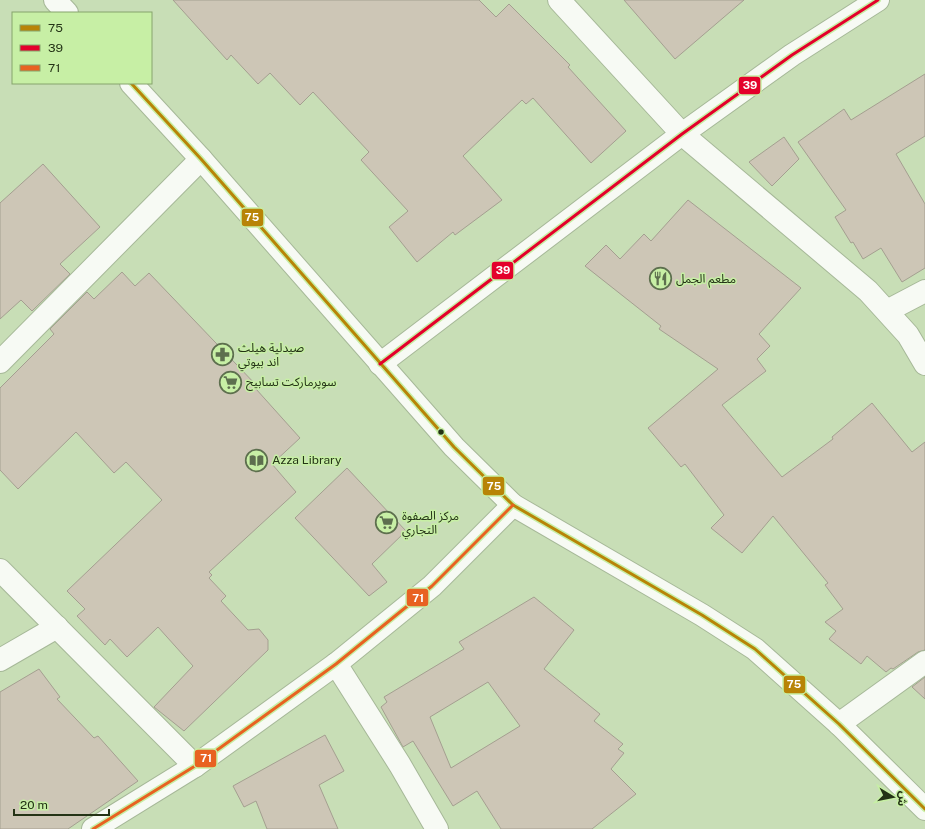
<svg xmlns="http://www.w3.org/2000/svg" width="925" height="829" viewBox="0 0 925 829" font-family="'Public Sans','Noto Sans Arabic',sans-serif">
  <rect width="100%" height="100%" fill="#c8deb6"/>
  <g fill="#cdc6b6" stroke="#a49f90" fill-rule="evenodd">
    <path d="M173 0H479L496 17 509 4 570 65 568 67 626 131 591 163 533 98 526 104 522 100 463 156 502 200 455 235 453 232 417 262 389 227 408 211 361 160 369 152 313 92 300 105 270 73 258 84 231 55 227 60Z"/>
    <path d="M624 0H744L675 59Z"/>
    <path d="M925 74V136L896 154 925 204V268L902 282 881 248 863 259 853 242 851 243 835 217 846 210 798 142 844 109 851 120Z"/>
    <path d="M784 137 799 159 772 186 749 162Z"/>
    <path d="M43 164 100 227 60 264 70 274 32 311 21 300 0 319V203Z"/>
    <path d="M688 200 801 288 759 334 770 346 757 359 766 371 722 405 782 477 833 439 832 437 872 403 912 452 925 442V650L918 652 893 669 891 668 886 672 867 656 861 664 829 639 836 631 825 622 843 609 825 585 828 583 773 516 742 553 711 528 724 515 685 464 681 467 648 428 718 369 659 329 661 326 585 266 606 245 620 259 644 234 651 241Z"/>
    <path d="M122 272 135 286 149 273 258 387 256 389 300 438 272 464 296 492 209 572 212 575 209 578 226 596 221 601 248 630 259 629 268 640V650L184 731 154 707 193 666 158 627 127 657 110 639 105 645 77 616 85 609 67 591 162 500 126 462 114 473 76 432 18 489 0 470V388L54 334 50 329 87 292 94 299Z"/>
    <path d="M347 468 406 531 372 564 387 582 369 596 295 518Z"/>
    <path d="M534 597 574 630 544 669 600 714 594 721 623 744 618 749 624 753 611 769 636 794 592 829H501L477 791 453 806 413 741 403 747 381 707 387 702 384 697 464 649 459 642ZM488 682 520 726 451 768 430 717Z"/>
    <path d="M39 669 60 697 57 699 94 738 98 736 138 781 68 829H0V692Z"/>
    <path d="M925 677V699L912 687Z"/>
    <path d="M325 735 344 771 319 785 338 829H267L256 801 244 807 233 786Z"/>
  </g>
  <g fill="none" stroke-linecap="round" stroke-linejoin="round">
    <defs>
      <g id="minor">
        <path d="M559 0 682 134 868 291 908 335 925 364"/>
        <path d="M887 311 925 291"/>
        <path d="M0 362 201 159"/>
        <path d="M0 570 195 766"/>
        <path d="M0 660 57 627"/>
        <path d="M336 664 400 765 437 829"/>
        <path d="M839 724 925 662"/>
        <path d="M93 829 195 766 336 664 432 586 513 505"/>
      </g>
      <g id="tertiary">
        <path d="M55 0 67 13"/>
        <path d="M131 83 201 159 454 447 513 505 702 615 755 649 839 724 925 809"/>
        <path d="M380 364 682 134 792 55 878 0"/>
      </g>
    </defs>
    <use href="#minor" stroke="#a6b898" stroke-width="24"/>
    <use href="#tertiary" stroke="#a6b898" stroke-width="24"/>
    <use href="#minor" stroke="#f7faf4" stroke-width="22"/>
    <use href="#tertiary" stroke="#f7faf4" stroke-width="22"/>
    <defs>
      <path id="bus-1" d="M131 83 201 159 454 447 513 505 702 615 755 649 839 724 925 809"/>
      <path id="bus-2" d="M380 364 682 134 792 55 878 0"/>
      <path id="bus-3" d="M93 829 195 766 336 664 432 586 513 505"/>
    </defs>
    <use href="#bus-1" stroke="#c7efa5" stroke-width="6"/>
    <use href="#bus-2" stroke="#c7efa5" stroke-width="6"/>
    <use href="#bus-3" stroke="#c7efa5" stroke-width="6"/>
    <use href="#bus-1" stroke="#b88407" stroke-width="3"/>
    <use href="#bus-2" stroke="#e4002b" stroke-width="3"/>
    <use href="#bus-3" stroke="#e86221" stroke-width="3"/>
  </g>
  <defs>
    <symbol id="restaurant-ring" viewBox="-11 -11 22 22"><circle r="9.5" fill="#c7efa5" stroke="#5d6f4e" stroke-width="1.5"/><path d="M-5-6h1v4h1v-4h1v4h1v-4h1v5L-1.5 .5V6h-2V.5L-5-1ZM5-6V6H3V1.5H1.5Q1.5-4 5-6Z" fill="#5d6f4e"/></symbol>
    <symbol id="pharmacy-ring" viewBox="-11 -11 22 22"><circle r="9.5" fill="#c7efa5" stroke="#5d6f4e" stroke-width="1.5"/><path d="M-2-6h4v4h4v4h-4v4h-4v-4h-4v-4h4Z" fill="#5d6f4e"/></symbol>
    <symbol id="supermarket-ring" viewBox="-11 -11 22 22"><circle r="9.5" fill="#c7efa5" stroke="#5d6f4e" stroke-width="1.5"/><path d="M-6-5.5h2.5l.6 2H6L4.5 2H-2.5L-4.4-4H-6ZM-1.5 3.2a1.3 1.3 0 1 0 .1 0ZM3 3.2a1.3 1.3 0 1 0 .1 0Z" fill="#5d6f4e"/></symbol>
    <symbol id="library-ring" viewBox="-11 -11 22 22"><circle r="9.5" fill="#c7efa5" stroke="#5d6f4e" stroke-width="1.5"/><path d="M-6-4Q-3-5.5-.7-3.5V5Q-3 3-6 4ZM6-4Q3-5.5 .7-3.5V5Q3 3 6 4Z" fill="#5d6f4e"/></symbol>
  </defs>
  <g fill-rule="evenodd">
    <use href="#restaurant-ring" x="648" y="266" width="25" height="25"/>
    <use href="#pharmacy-ring" x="210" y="342" width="25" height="25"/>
    <use href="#supermarket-ring" x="218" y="370" width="25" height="25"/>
    <use href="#library-ring" x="244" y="448" width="25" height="25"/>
    <use href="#supermarket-ring" x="374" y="510" width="25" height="25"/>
  </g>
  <circle fill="#243316" stroke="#c7efa5" stroke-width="1.5" cx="441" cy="432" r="3.5"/>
  <g text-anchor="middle" stroke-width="3" stroke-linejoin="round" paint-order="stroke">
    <g font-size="12" fill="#243316" stroke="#c7efa5" text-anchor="start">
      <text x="676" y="283">مطعم الجمل</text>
      <text x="238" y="352">صيدلية هيلث<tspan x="238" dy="14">اند بيوتي</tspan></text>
      <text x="246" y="386">سوپرمارکت تسابيح</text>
      <text x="272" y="464">Azza Library</text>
      <text x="402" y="520">مركز الصفوة<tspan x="402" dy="14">التجاري</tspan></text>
    </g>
  </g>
  <g stroke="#c7efa5" stroke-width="1.5">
    <rect x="738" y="76" width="23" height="19" rx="4" fill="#e4002b"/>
    <rect x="241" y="208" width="23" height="19" rx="4" fill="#b88407"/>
    <rect x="491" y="261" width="23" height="19" rx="4" fill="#e4002b"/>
    <rect x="482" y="476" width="23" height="20" rx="4" fill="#b88407"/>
    <rect x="406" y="588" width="23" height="19" rx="4" fill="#e86221"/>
    <rect x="783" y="675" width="23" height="19" rx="4" fill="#b88407"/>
    <rect x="194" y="749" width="23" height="19" rx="4" fill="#e86221"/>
  </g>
  <g font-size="11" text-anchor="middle" font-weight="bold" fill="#fff">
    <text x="750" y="89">39</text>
    <text x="252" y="221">75</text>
    <text x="503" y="274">39</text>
    <text x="494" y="490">75</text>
    <text x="418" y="602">71</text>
    <text x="794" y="688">75</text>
    <text x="206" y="762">71</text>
  </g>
  <rect x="12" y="12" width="140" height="72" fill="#c7efa5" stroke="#86a46c"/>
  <rect x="20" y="25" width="20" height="6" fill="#b88407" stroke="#86a46c"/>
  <text x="48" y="32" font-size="12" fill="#243316">75</text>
  <rect x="20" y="45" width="20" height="6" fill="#e4002b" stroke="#86a46c"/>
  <text x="48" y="52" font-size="12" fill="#243316">39</text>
  <rect x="20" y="65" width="20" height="6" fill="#e86221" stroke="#86a46c"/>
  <text x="48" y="72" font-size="12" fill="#243316">71</text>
  <g transform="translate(893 797) rotate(100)" stroke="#c7efa5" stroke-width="3" paint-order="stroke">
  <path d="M0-3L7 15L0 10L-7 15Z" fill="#243316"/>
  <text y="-6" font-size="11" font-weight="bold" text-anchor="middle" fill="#243316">ش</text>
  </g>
  <path d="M14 809v6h95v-6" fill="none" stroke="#243316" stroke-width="2"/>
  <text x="20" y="809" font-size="12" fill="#243316" stroke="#c7efa5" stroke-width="3" paint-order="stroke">20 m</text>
</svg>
